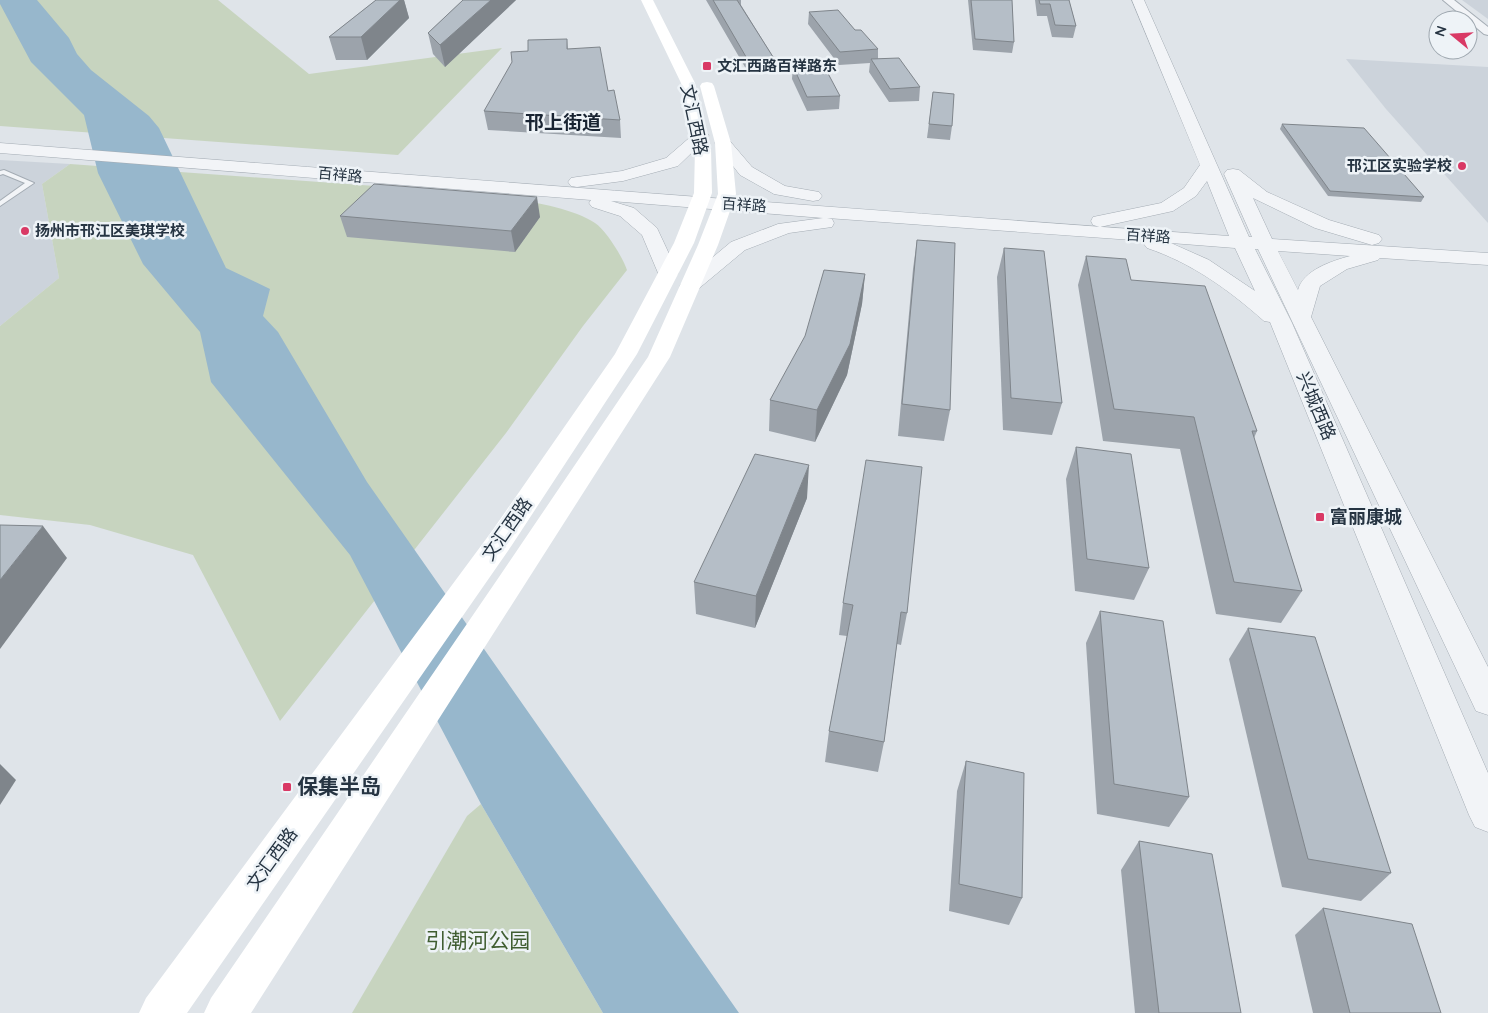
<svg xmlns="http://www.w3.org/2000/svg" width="1488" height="1013" viewBox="0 0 1488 1013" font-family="Quicksand,'Noto Sans SC',sans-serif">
  <rect width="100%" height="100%" fill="#dfe4e9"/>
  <g fill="#ccd3db">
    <path d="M1462 0H1488V19Z"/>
    <path d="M1346 59 1488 67V223L1386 109Z"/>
    <path d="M0 160 70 164 42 184 59 278 0 326Z"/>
  </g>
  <g fill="#c7d4bf">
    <path d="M0 0H218L309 74 502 48 398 155 0 126Z"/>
    <path d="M70 164 472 193C507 198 566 204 595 223 606 230 623 258 627 270L583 326 506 433 280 721 193 555 90 525 0 515V326L59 278 42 184Z"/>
    <path d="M481 804 603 1013H352L467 816Z"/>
  </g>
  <path fill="#97b7cc" d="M0 0H37L69 38 77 54 91 70 149 116 159 128 226 268 270 289 263 316 278 332 367 482 739 1013H603L481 804 350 555 211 382 200 332 143 264 98 173 84 115 31 62 0 4Z"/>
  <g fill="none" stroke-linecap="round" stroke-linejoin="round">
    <defs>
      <path id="service" d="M4 170 34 183 0 206V201L25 183 3 174 0 175V171Z"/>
      <path id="minor" d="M1443 0H1454L1488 27V35L1484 34Z"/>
      <g id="tertiary">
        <path d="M1132 0H1144L1249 237H1252L1224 174 1227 170 1233 169 1239 170 1267 192 1329 220 1379 235 1382 239 1379 243 1372 245 1315 228 1253 198 1272 239 1488 253V265L1380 258 1378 260 1347 269 1320 286 1311 317 1488 667V715L1476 711 1258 249H1255L1292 323 1488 773V832L1475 827 1469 815 1270 322 1264 321C1229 290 1192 263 1147 248L1144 244 1146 241 827 218 832 219 834 223 832 227 789 233 745 250 697 290 690 292 683 290 680 286 683 282 731 242 778 224 823 218 611 201 634 208 657 228 678 273 675 277 668 279 661 277 658 273 642 235 620 216 592 207 589 203 591 200 0 153V143C410 175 819 207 1229 236L1207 181 1196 196 1173 211 1100 227 1093 225 1091 221 1093 217 1161 203 1184 188 1200 165ZM1171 243 1235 248 1255 291 1209 260ZM1278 251 1350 256C1332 261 1303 270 1298 290Z"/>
        <path d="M701 131 707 133 709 136 678 166 623 181 577 187 571 186 568 182 571 178 577 177 622 171 666 158 695 133Z"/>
        <path d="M723 138 729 140 752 167 785 186 819 192 822 196 819 200 813 201 774 194 740 175 715 143 717 140Z"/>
      </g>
    </defs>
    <use href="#service" stroke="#a4acb4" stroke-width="2"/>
    <use href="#minor" stroke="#a4acb4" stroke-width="2"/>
    <use href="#tertiary" stroke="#a4acb4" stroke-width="1"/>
    <use href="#service" fill="#f2f4f7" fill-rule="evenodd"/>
    <use href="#minor" fill="#f2f4f7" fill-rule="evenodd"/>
    <use href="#tertiary" fill="#f2f4f7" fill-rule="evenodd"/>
    <g fill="#fff" fill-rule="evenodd">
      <path d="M641 0H653L695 83 711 148 712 193 694 243 637 354 512 545 187 1013H139L146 998 492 531 615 354 674 243 694 193 695 148 681 83Z"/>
      <path d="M707 82 712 83 714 86 731 143 736 194 718 245 670 357 251 1013H204L211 998 499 577 648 357 698 245 718 194 715 143 700 86 702 83Z"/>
    </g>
  </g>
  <g fill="#9ca3ab">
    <path d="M376 0H404L409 18 367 60H336L329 37Z"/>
    <path d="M463 0H516L445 67 433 54 428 33Z"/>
    <path d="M706 0H741V5L775 60V72L749 74Z"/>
    <path d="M968 0H1012L1014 42 1012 53 973 50Z"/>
    <path d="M1035 0H1069L1076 26 1073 38 1052 37 1047 16H1037Z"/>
    <path d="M809 12 855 30 878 49V59L920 87 919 101 889 102 869 72 870 63 839 65 808 24Z"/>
    <path d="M567 39 568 49 608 91 620 120 621 138 488 130 484 111Z"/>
    <path d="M793 66 840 96 839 109 807 111 792 79Z"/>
    <path d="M933 92 952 126 950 140 927 138Z"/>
    <path d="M1282 124 1424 197 1421 202 1328 196 1280 129Z"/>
    <path d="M340 216 540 217 515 252 347 237Z"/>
    <path d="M917 240 950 410 944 441 898 436 913 269Z"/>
    <path d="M1004 248 1062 403 1052 435 1003 430 997 277Z"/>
    <path d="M1086 256 1131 280 1257 431 1254 438 1302 591 1281 623 1216 614 1180 449 1103 441 1078 285Z"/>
    <path d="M865 274 862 304 847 375 815 442 769 431 770 400Z"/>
    <path d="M1076 447 1149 568 1134 600 1075 591 1066 479Z"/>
    <path d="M807 498 755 628 696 614 694 582Z"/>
    <path d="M843 603 907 613 901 645 897 644 884 742 878 772 825 762 829 731 847 636 839 635Z"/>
    <path d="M1100 611 1189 797 1169 827 1097 814 1086 643Z"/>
    <path d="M1248 628 1391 873 1361 901 1282 887 1229 659Z"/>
    <path d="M966 761 1022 898 1009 925 949 911 957 791Z"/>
    <path d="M1139 841 1241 1013H1135L1121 870Z"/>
    <path d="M1323 908 1441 1013H1313L1295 935Z"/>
  </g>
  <g fill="#7f858b">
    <path d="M400 0H404L409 18 367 60 361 37Z"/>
    <path d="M491 0H516L445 67 440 45Z"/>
    <path d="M537 197 540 217 515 252 511 231Z"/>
    <path d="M865 274 862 304 847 375 815 442 817 410Z"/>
    <path d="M809 465 807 498 755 628 756 596Z"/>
    <path d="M43 526 67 558 0 649V580Z"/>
    <path d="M0 764 16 780 0 805Z"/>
  </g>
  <g fill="#b5bec7" stroke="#7f858b">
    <path d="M376 0H400L361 37H329Z"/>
    <path d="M463 0H491L440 45 428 33Z"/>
    <path d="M713 0H737L775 60 749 62Z"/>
    <path d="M971 0H1012L1014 42 975 39Z"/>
    <path d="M1039 0H1069L1076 26 1055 25 1050 4H1040Z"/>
    <path d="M838 10 855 30H861L878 49 840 52 809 12Z"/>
    <path d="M567 39V49L600 47 608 91 614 90 620 120 484 111 512 62 511 52 528 51V40Z"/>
    <path d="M899 58 920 87 890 89 871 59Z"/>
    <path d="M823 64 840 96 807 97 793 66Z"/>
    <path d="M933 92 954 94 952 126 929 124Z"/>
    <path d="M1282 124 1364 128 1424 197 1330 191Z"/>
    <path d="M374 184 537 197 511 231 340 216Z"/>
    <path d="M917 240 955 243 950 410 902 404Z"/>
    <path d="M1004 248 1044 251 1062 403 1011 398Z"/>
    <path d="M1086 256 1126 259 1131 280 1205 286 1257 431H1252L1302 591 1234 582 1194 417 1114 409Z"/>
    <path d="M824 270 865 274 850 344 817 410 770 400 805 336Z"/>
    <path d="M1076 447 1131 454 1149 568 1087 559Z"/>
    <path d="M755 454 809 465 756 596 694 582Z"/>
    <path d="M866 460 922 467 907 613 901 612 884 742 829 731 853 605 843 603Z"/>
    <path d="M0 525 43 526 0 580Z"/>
    <path d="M1100 611 1163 621 1189 797 1114 784Z"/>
    <path d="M1248 628 1315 637 1391 873 1308 859Z"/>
    <path d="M966 761 1024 773 1022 898 959 884Z"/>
    <path d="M1139 841 1212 854 1241 1013H1159Z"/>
    <path d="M1323 908 1412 924 1441 1013H1350Z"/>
  </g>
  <g fill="#d93965" stroke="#eef3f7" stroke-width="2">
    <rect x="702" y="61" width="10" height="10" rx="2.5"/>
    <circle cx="1462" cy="166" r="5"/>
    <circle cx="25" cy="231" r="5"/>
    <rect x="1315" y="512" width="10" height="10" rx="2.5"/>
    <rect x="282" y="782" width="10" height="10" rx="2.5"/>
  </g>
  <g text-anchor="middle" stroke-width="5" stroke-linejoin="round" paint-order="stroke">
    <g font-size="15" font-weight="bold" fill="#263442" stroke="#eef3f7" text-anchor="start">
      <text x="717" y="71">文汇西路百祥路东</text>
      <text x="1452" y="171" text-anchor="end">邗江区实验学校</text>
      <text x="35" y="236">扬州市邗江区美琪学校</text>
    </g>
    <g font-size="15" fill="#263442" stroke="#eef3f7">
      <text transform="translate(340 175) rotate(5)" y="5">百祥路</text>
      <text transform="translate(744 205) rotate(4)" y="5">百祥路</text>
      <text transform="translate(1148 236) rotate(4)" y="5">百祥路</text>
    </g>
    <g font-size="18" fill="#263442" stroke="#eef3f7">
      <text transform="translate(694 120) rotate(78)" y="6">文汇西路</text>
      <text transform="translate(1316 406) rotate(67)" y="6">兴城西路</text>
      <text transform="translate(507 529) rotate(-55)" y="6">文汇西路</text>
      <text transform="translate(272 859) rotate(-54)" y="6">文汇西路</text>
    </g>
    <g font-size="18" font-weight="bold" fill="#263442" stroke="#eef3f7" text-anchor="start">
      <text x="1330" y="523">富丽康城</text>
    </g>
    <g font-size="19" font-weight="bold" fill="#192432" stroke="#eef3f7">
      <text x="563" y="129">邗上街道</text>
    </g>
    <g font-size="21" font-weight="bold" fill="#263442" stroke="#eef3f7" text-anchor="start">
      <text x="297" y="794">保集半岛</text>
    </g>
    <g font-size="21" fill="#405e32" stroke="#eef3f7">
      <text x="478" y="948">引潮河公园</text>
    </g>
  </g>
  <g transform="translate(1453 35) rotate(288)"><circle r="24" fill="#eef3f7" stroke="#9ea7af"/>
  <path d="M0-4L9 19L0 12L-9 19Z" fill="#d93965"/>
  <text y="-8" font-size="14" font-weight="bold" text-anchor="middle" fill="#263442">N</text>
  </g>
</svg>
